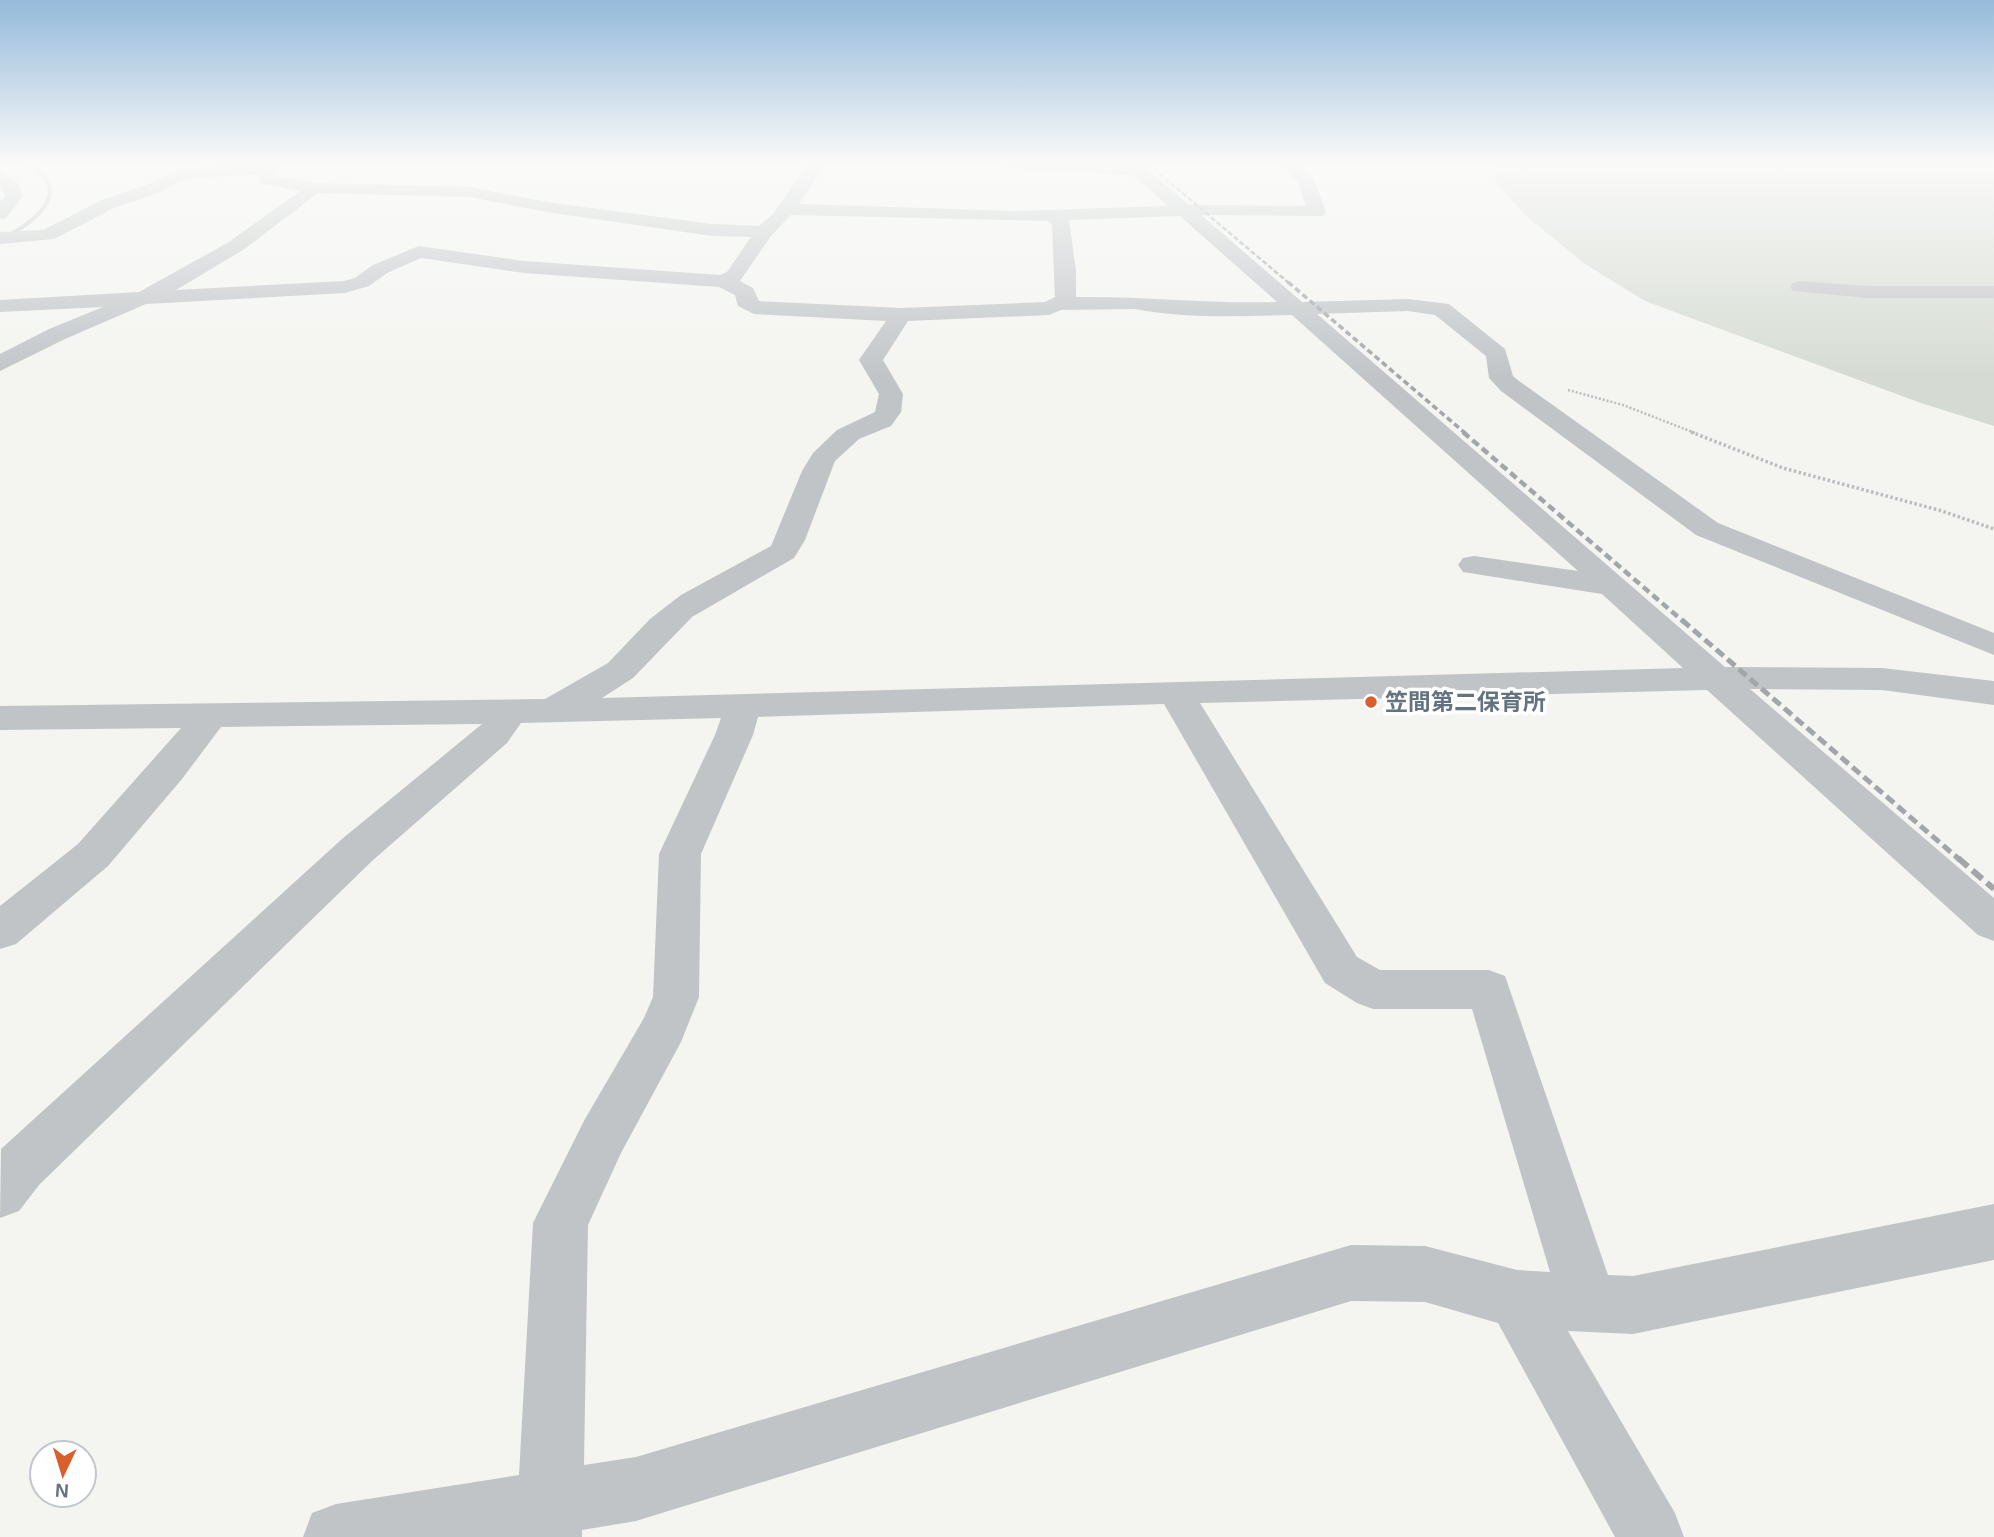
<svg xmlns="http://www.w3.org/2000/svg" width="1994" height="1537" viewBox="0 0 1994 1537" font-family="Arial,'Noto Sans JP',sans-serif">
  <rect width="100%" height="100%" fill="#f4f5f1"/>
  <path fill="#d5dbd2" d="M1495 164H1994V426L1921 403 1645 301 1585 264 1525 215 1495 181Z"/>
  <g fill="none" stroke-linecap="round" stroke-linejoin="round">
    <path fill="#bac3c8" fill-rule="evenodd" d="M28 164C35 165 42 170 46 176 67 205 22 232 0 242V238C17 229 53 209 47 186 44 176 35 171 28 164Z"/>
    <path stroke="#babcbe" stroke-width="2.5" stroke-dasharray="2 2" stroke-linecap="butt" d="M1568 390 1623 405 1695 433"/>
    <path stroke="#babcbe" stroke-width="3.5" stroke-dasharray="2.5 2.5" stroke-linecap="butt" d="M1691 432 1783 468 1942 511 1994 529"/>
    <g fill="#c0c4c7" fill-rule="evenodd">
      <path d="M277 164 276 176 314 183 469 187 553 203 712 224 759 226 773 214 808 164H825L799 204 1016 211 1168 206 1133 175 1009 169 1001 164H1141L1189 205 1306 206 1297 181 1280 164H1298L1314 179 1326 212 1323 216 1201 215 1302 302 1408 299 1449 304 1505 349 1513 376 1519 381 1718 523 1994 633V655L1696 535 1501 391 1489 378 1486 356 1435 315 1408 311 1317 314 1725 667 1882 668 1994 681V705L1882 690 1750 689 1994 898V941L1978 935 1707 690 1200 703 1357 957 1380 970H1489L1505 976 1608 1275 1633 1276 1994 1204V1260L1633 1334 1568 1331 1675 1513 1684 1537H1615L1498 1323 1425 1302 1351 1301 636 1521 582 1530V1537H303L312 1513 336 1504 519 1475 533 1223 585 1119 644 1018 653 997 659 854 715 735 721 718 521 723 507 743 372 861 39 1185 19 1211 0 1218 1 1149 342 839 482 724 221 727 182 779 108 866 16 944 0 949V906L78 844 181 728 0 730V706L545 699 608 663 650 619 681 595 771 546 802 471 813 453 837 430 875 412 879 394 859 360 886 321 754 314 738 306 735 295 719 287 524 273 421 258 387 273 369 286 345 293 146 304 65 339 0 371V354L49 329 103 307 0 312V300L139 292 229 242 300 191 261 184 259 174 195 178 178 182 161 192 114 208 54 239 0 244V232L43 230 102 200 149 184 172 173 195 168ZM318 193 469 197 553 213 712 236 751 237 727 272 720 275 524 261 419 246 373 265 355 278 344 281 176 290 243 250ZM791 215 1048 221 1052 225 1055 297 1045 302 901 308 759 301 753 288 740 281 771 236ZM1180 216 1277 302C1210 304 1143 296 1076 297V271L1069 220ZM1135 309C1186 319 1240 316 1292 315L1578 571 1474 556 1463 558 1458 565 1463 572 1602 594 1683 668 602 698 633 678 692 617 794 558 805 540 835 461 859 439 891 426 901 412 903 394 883 360 908 321 1049 315 1061 310ZM1164 704 1325 983 1357 1003 1373 1009H1472L1550 1272 1517 1270 1425 1246 1351 1245 636 1457 584 1465 588 1225 621 1153 681 1042 699 997 701 854 753 735 758 717Z"/>
      <path d="M0 171 17 182 23 196 6 218 0 219V202L5 196 0 185Z"/>
      <path d="M1800 281 1867 286H1994V298H1867L1793 291 1790 287 1793 283Z"/>
    </g>
    <path stroke="#a1a6ab" stroke-width="2.5" stroke-dasharray="5 2.5" stroke-linecap="butt" d="M1148 164 1290 284"/>
    <path stroke="#a1a6ab" stroke-width="3.5" stroke-dasharray="6 3.5" stroke-linecap="butt" d="M1288 282 1465 433"/>
    <path stroke="#a1a6ab" stroke-width="4.5" stroke-dasharray="8 4.5" stroke-linecap="butt" d="M1463 432 1684 622"/>
    <path stroke="#a1a6ab" stroke-width="5" stroke-dasharray="10 5" stroke-linecap="butt" d="M1682 620 1960 860"/>
    <path stroke="#a1a6ab" stroke-width="6" stroke-dasharray="13 6" stroke-linecap="butt" d="M1958 858 1994 889"/>
  </g>
  <linearGradient id="sky" x2="0" y2="1"><stop stop-color="#95badb"/><stop offset="0.43" stop-color="#fafaf9"/><stop offset="1" stop-color="#fafaf9" stop-opacity="0"/></linearGradient>
  <rect width="1994" height="380" fill="url(#sky)"/>
  <circle fill="#d9602d" stroke="#fff" stroke-width="2.5" cx="1371" cy="702" r="7"/>
  <g text-anchor="middle" stroke-width="7" stroke-linejoin="round" paint-order="stroke">
    <g font-size="23" font-weight="bold" fill="#657380" stroke="#fff" text-anchor="start">
      <text x="1385" y="710">笠間第二保育所</text>
    </g>
  </g>
  <g transform="translate(63 1474) rotate(184)"><circle r="33" fill="#ffffff" stroke="#c1c7cc" stroke-width="2"/>
  <path d="M0-5L12 26L0 18L-12 26Z" fill="#d9602d"/>
  <text y="-10" font-size="19" font-weight="bold" text-anchor="middle" fill="#657380">N</text>
  </g>
</svg>
